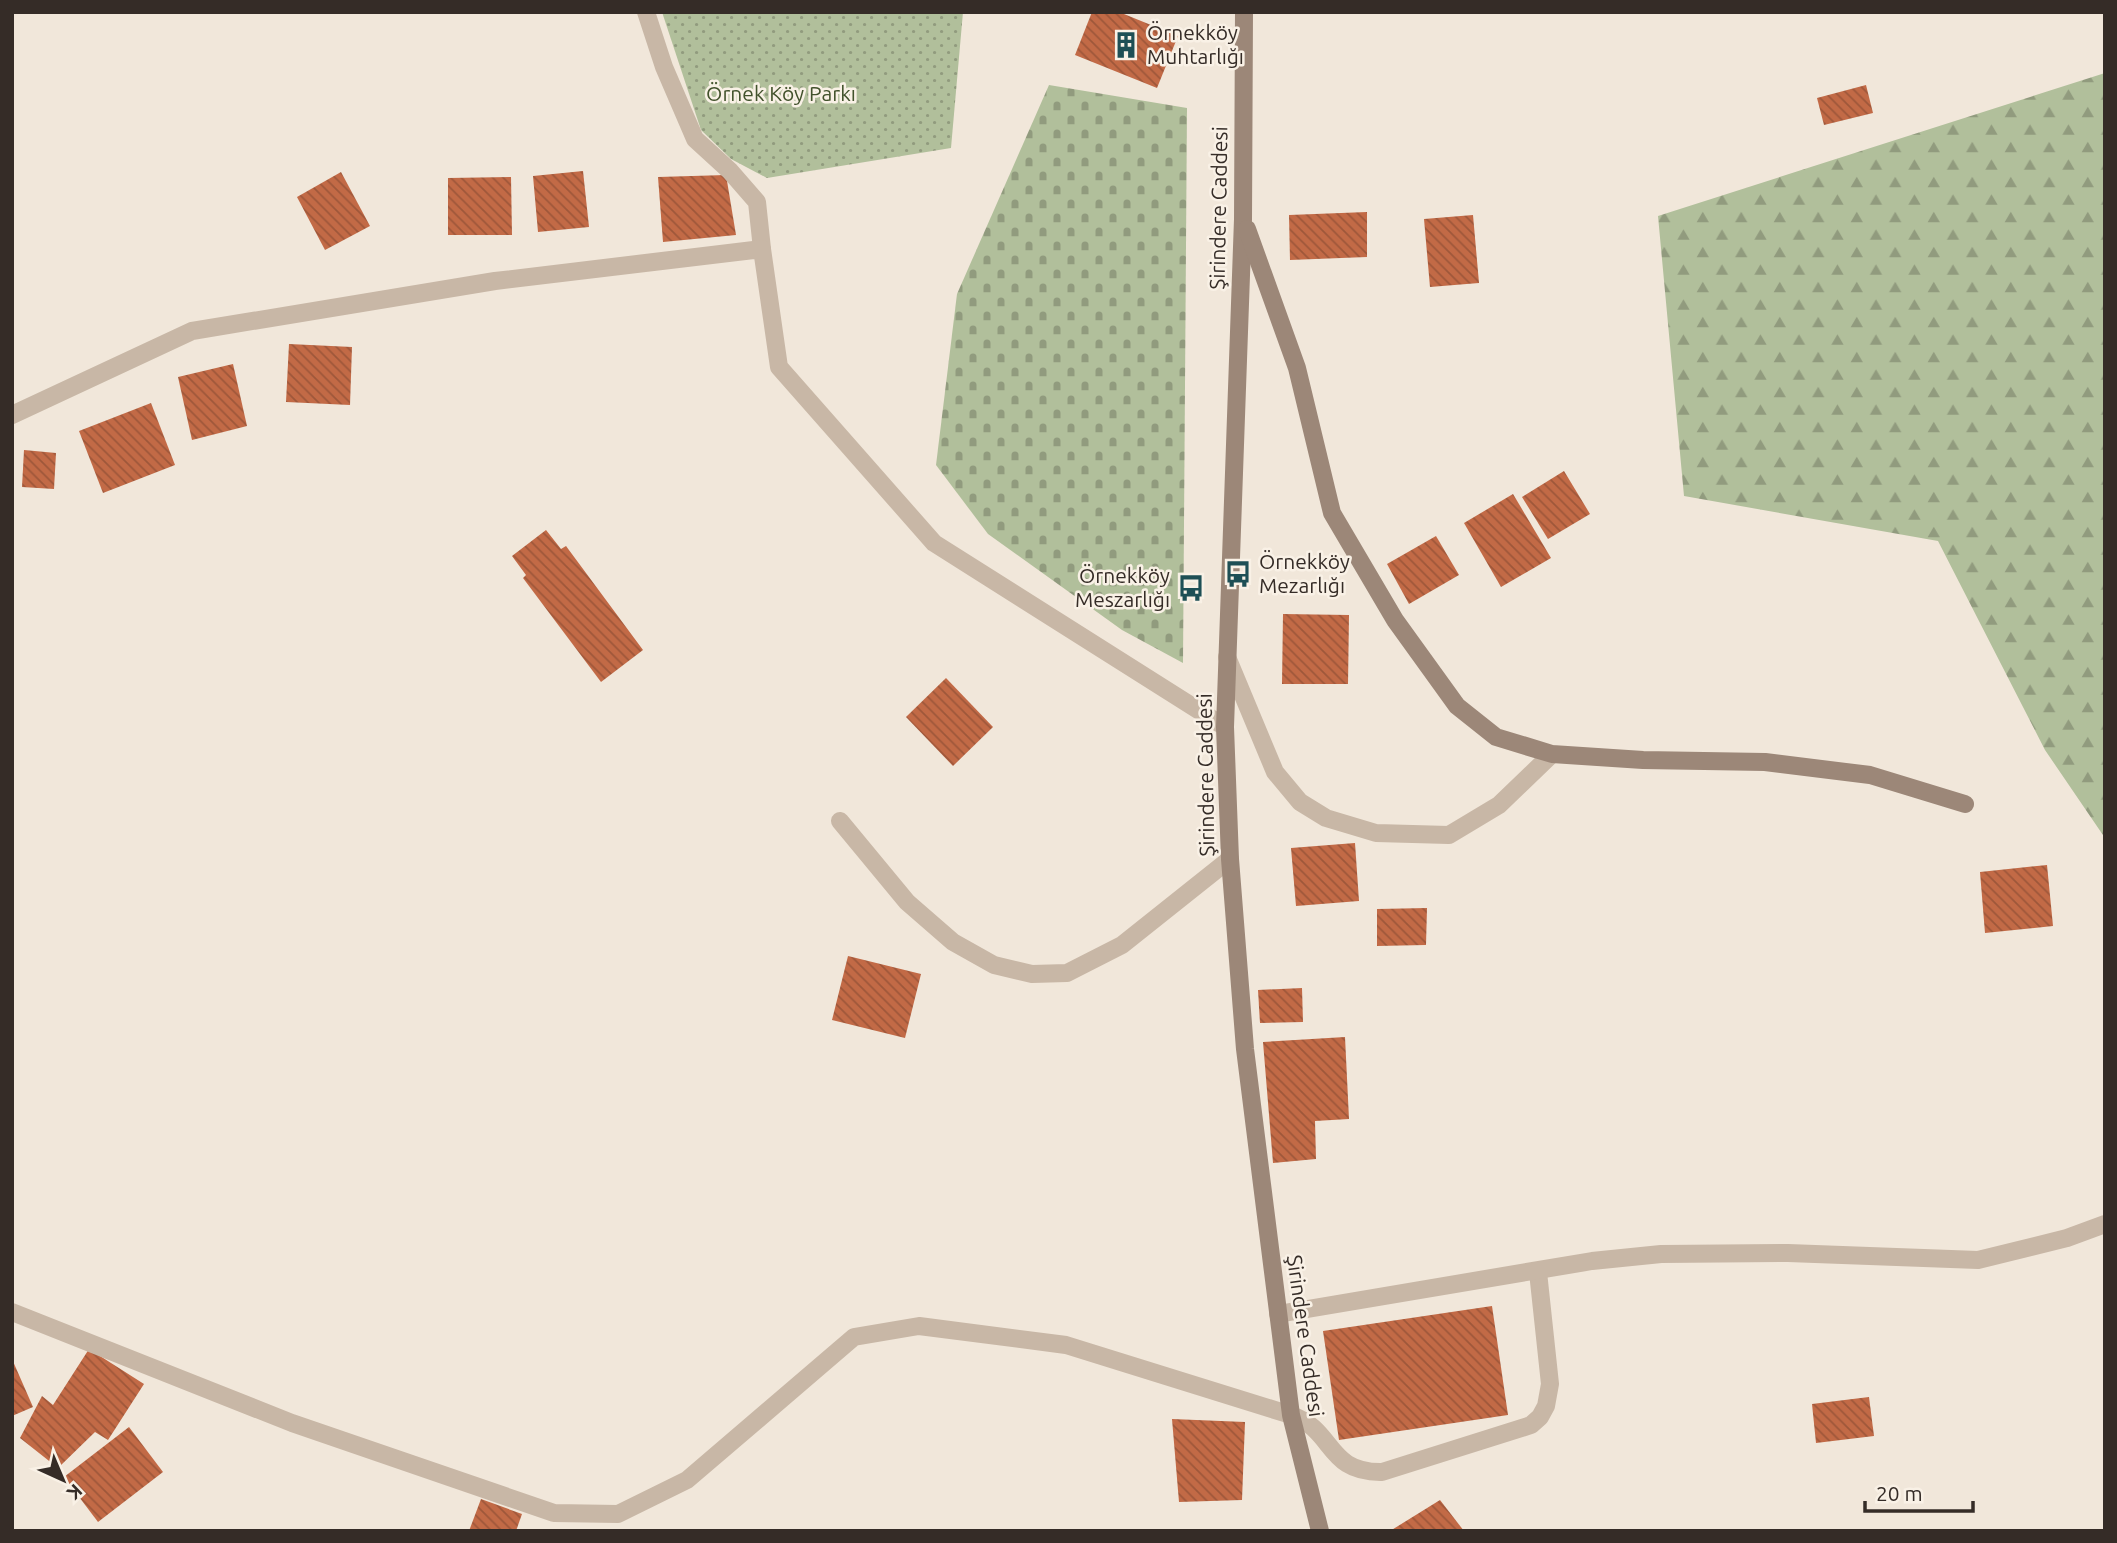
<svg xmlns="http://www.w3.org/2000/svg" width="2117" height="1543" viewBox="0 0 2117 1543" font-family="Ubuntu,sans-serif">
  <defs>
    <pattern id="forest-firs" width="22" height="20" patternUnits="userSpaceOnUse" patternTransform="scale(1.75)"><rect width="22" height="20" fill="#b1bf9b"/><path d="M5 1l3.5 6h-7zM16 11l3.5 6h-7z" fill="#919b7e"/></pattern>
    <pattern id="cemetery-stones" width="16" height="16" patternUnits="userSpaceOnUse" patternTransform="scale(1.75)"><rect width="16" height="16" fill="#b1bf9b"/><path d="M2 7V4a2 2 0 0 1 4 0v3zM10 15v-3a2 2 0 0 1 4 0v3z" fill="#919b7e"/></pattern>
    <pattern id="park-dots" width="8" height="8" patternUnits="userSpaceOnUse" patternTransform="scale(1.75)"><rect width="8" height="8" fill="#b1bf9b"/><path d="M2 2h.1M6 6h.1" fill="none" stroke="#919b7e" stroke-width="1.8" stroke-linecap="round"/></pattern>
    <pattern id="building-back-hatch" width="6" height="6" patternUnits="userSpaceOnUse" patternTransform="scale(1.75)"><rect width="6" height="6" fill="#c26a46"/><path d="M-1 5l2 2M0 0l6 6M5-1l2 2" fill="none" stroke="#9e573a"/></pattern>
  </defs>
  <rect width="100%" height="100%" fill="#f1e7da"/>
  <path fill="url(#forest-firs)" d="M2105 73V838L2045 750 1938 541 1684 496 1658 216Z"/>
  <path fill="url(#cemetery-stones)" d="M1049 85 1187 108 1183 663 1122 630 988 534 936 465 957 294Z"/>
  <path fill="url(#park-dots)" d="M662 12H963L951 148 767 178 731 159 701 130Z"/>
  <g fill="url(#building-back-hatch)">
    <path d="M1092 12H1119L1178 36 1157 88 1075 55Z"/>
    <path d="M1866 85 1873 113 1824 125 1817 98Z"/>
    <path d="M583 171 589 227 538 232 533 176Z"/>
    <path d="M341 172 370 226 325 250 297 197Z"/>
    <path d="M726 175 736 235 663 242 658 177Z"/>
    <path d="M511 177 512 235H448V178Z"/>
    <path d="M1367 212V257L1290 260 1289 215Z"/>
    <path d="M1473 215 1479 283 1430 287 1424 219Z"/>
    <path d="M289 344 352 347 350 405 286 402Z"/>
    <path d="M233 364 247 426 192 440 178 377Z"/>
    <path d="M151 403 175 465 103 493 79 431Z"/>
    <path d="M24 450 56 453 54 489 22 487Z"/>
    <path d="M1564 471 1590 514 1548 539 1522 497Z"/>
    <path d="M1513 494 1551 558 1501 587 1464 523Z"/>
    <path d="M546 530 561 549 566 546 643 650 601 682 523 578 526 575 512 556Z"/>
    <path d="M1436 536 1459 575 1409 604 1387 564Z"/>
    <path d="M1283 614 1349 615 1348 684H1282Z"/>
    <path d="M946 678 993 727 953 766 906 717Z"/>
    <path d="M1355 843 1359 901 1296 906 1291 848Z"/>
    <path d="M2047 865 2053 926 1985 933 1980 872Z"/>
    <path d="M1427 908 1426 945 1377 946V909Z"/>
    <path d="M848 956 921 974 905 1038 832 1020Z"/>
    <path d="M1302 988 1303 1022 1260 1023 1258 990Z"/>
    <path d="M1345 1037 1349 1119 1315 1121 1316 1159 1273 1163 1263 1042Z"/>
    <path d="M1492 1306 1508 1415 1339 1440 1323 1331Z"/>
    <path d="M89 1349 144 1384 108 1440 95 1432 58 1468 20 1438 42 1396 53 1405Z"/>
    <path d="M12 1359 33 1407 12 1416Z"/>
    <path d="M1869 1397 1874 1436 1816 1443 1812 1404Z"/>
    <path d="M1172 1419 1245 1422 1242 1500 1179 1502Z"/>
    <path d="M129 1427 163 1472 98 1522 64 1477Z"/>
    <path d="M481 1499 522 1514 516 1531H469Z"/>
    <path d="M1440 1500 1464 1531H1390Z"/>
  </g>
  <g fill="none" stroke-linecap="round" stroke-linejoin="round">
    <g stroke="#c8b7a6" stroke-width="18">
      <path d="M646 12 664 67 695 139 730 171 757 202 762 249"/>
      <path d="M1291 1415C1335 1430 1326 1473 1382 1472L1531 1425 1540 1417 1546 1406 1550 1384 1538 1272"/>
    </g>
    <g stroke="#c8b7a6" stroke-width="18">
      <path d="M12 415 192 331 495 281 762 249 779 367 934 543 1225 727"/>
      <path d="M1227 657 1275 772 1300 802 1326 818 1376 833 1449 835 1499 805 1552 754"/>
      <path d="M840 821 907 902 953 942 994 965 1032 974 1067 973 1122 945 1230 859"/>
      <path d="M12 1312 292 1423 554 1513 618 1514 687 1480 854 1337 919 1326 1066 1345 1291 1415"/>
      <path d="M1278 1314 1592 1261 1661 1254 1788 1253 1978 1260 2067 1238 2105 1224"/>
    </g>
    <g stroke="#9c8778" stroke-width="18">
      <path d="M1244 12 1243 219 1225 727 1230 859 1245 1049 1291 1415 1320 1531"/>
      <path d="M1247 229 1297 368 1332 513 1395 620 1457 706 1496 737 1552 754 1643 760 1765 762 1870 775 1965 804"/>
    </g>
  </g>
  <defs>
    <symbol id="building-bare" viewBox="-9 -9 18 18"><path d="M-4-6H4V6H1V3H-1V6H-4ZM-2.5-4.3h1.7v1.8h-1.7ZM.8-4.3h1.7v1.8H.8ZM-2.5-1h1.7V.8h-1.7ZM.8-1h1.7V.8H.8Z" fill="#1e4f55" stroke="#f9f1e6" stroke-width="2.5" paint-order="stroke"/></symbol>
    <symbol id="bus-bare" viewBox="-9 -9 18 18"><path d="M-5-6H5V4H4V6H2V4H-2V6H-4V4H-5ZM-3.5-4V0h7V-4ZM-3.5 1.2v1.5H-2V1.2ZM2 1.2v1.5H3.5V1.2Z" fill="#1e4f55" stroke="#f9f1e6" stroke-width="2.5" paint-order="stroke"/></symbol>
  </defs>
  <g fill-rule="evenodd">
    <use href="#building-bare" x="1107" y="26" width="38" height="38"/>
    <use href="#bus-bare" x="1219" y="555" width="38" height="38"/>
    <use href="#bus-bare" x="1172" y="569" width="38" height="38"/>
  </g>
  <g text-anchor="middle" stroke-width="5" stroke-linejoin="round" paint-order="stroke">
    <g font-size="21" fill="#352c27" stroke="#f9f1e6" text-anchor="start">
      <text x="1147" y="40">Örnekköy<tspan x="1147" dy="24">Muhtarlığı</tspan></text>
      <text x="1259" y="569">Örnekköy<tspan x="1259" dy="24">Mezarlığı</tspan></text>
      <text x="1170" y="583" text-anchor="end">Örnekköy<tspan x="1170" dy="24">Meszarlığı</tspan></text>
    </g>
    <g font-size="21" fill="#42522c" stroke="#f9f1e6">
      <text x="781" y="101">Örnek Köy Parkı</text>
    </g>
    <g font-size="21" fill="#352c27" stroke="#f9f1e6">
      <text transform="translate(1219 208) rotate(-89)" y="7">Şirindere Caddesi</text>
      <text transform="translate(1206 775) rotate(-91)" y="7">Şirindere Caddesi</text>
      <text transform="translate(1305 1336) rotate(82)" y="7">Şirindere Caddesi</text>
    </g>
  </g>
  <rect width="2117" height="1543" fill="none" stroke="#352c27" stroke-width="28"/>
  <g transform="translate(63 1480) rotate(136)" stroke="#f9f1e6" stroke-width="5" paint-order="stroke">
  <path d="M0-5L12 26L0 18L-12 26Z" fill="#352c27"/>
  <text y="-10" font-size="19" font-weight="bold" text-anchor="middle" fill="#352c27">K</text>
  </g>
  <path d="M1865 1501v10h108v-10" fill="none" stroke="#352c27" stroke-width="3.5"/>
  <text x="1876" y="1501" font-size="21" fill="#352c27" stroke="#f9f1e6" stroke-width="5" paint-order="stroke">20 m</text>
</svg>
